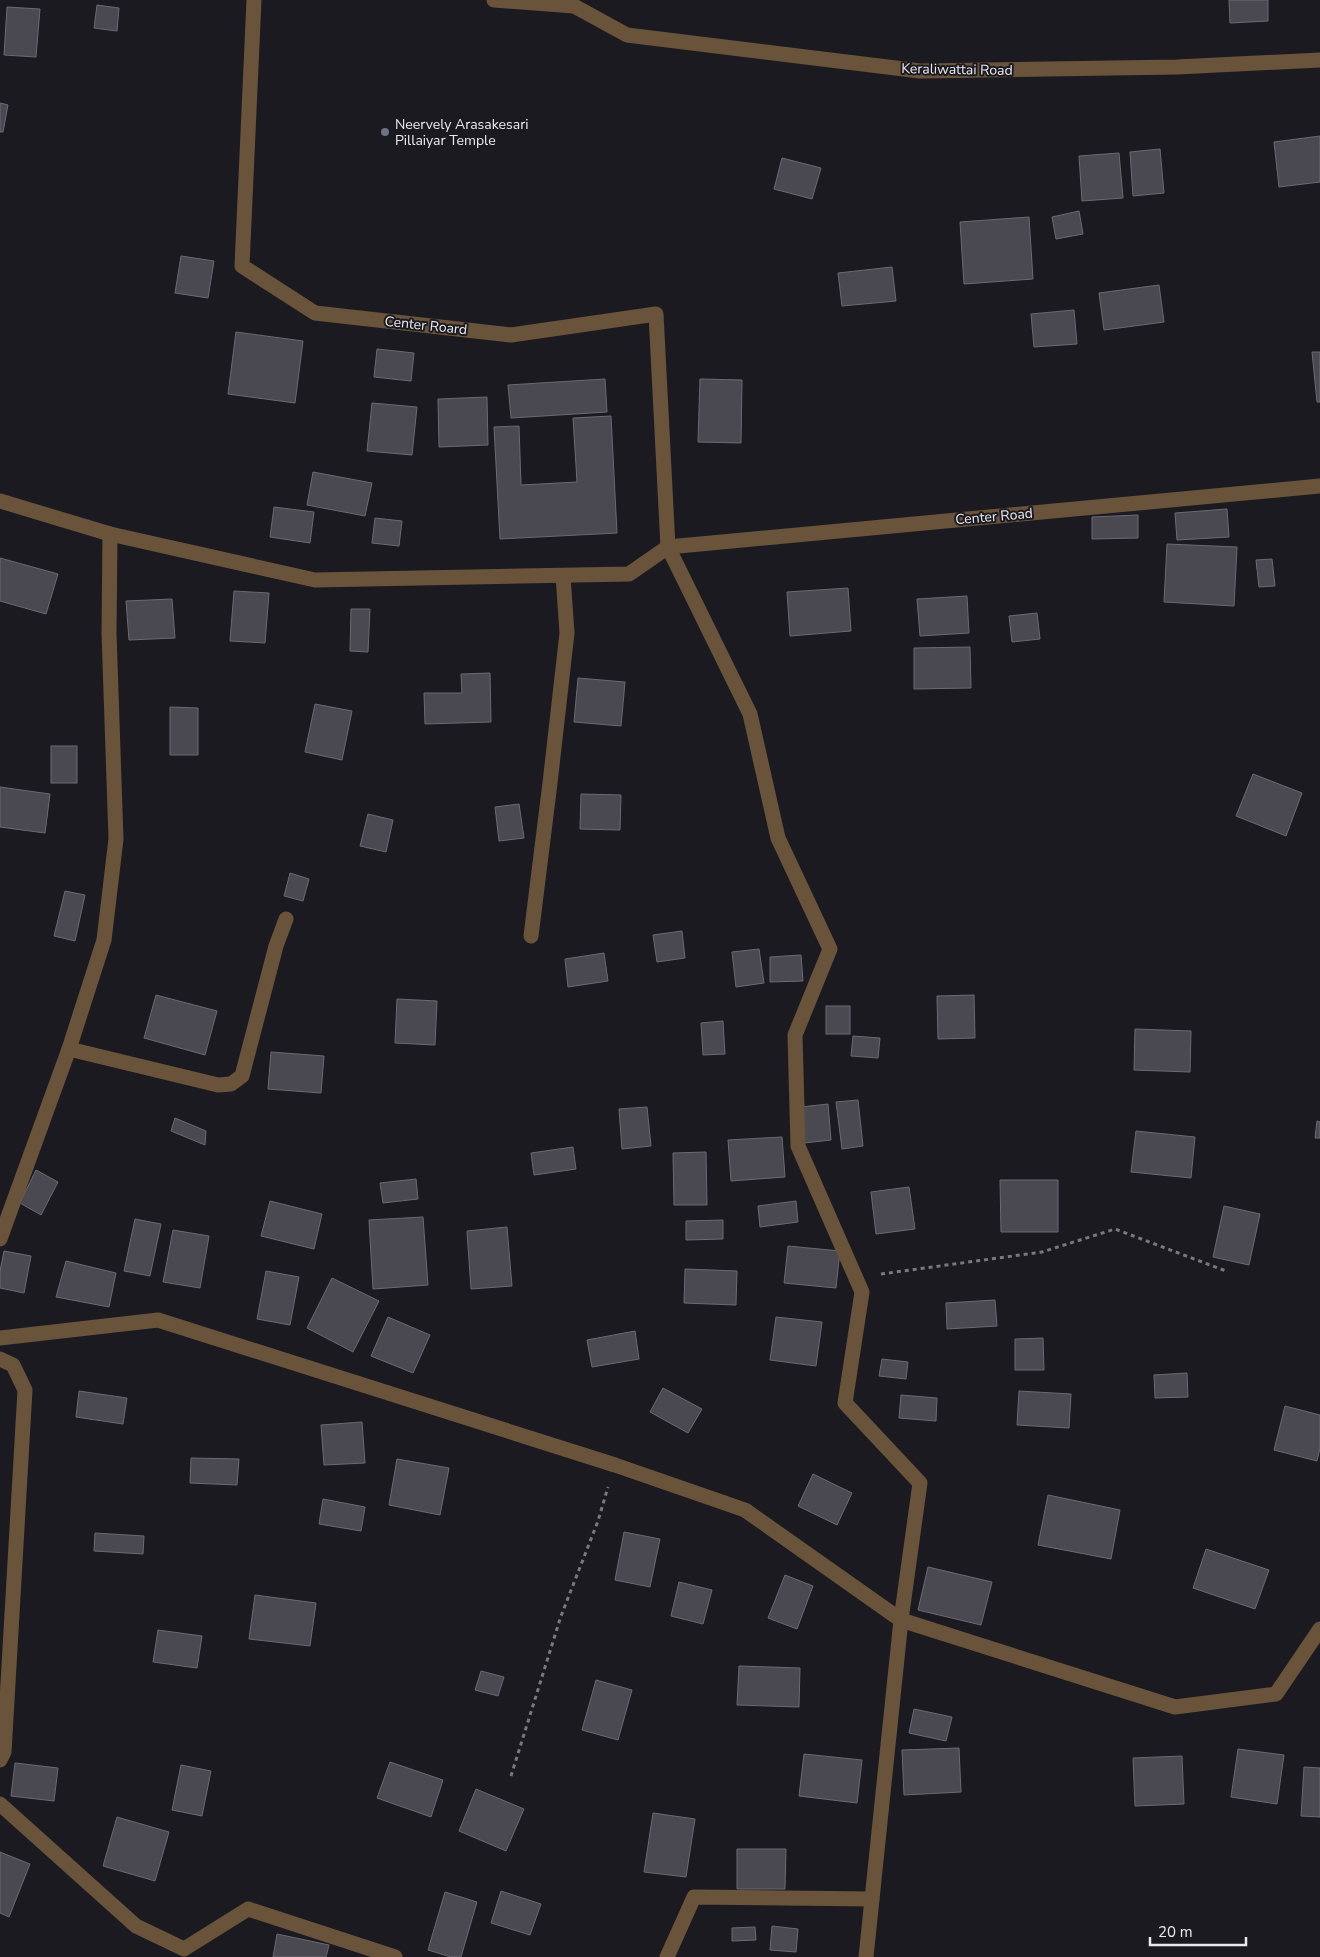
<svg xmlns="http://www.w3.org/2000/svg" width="1320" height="1957" viewBox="0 0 1320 1957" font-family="'Nunito Sans',sans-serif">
  <rect width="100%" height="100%" fill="#1c1a21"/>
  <g fill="#4a4850" stroke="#6b6972">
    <path d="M1229 0H1268V21L1230 23Z"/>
    <path d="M97 5 119 8 117 31 94 28Z"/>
    <path d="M7 7 40 9 36 57 4 55Z"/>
    <path d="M0 103 8 105 3 132H0Z"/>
    <path d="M1320 136V182L1279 187 1274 142Z"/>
    <path d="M1160 149 1164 193 1133 196 1130 152Z"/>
    <path d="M1119 153 1123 198 1082 201 1079 156Z"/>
    <path d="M782 158 821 168 812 199 774 189Z"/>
    <path d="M1079 211 1083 234 1056 239 1052 217Z"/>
    <path d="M1029 217 1033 279 964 284 960 222Z"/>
    <path d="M181 256 214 261 208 298 175 293Z"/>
    <path d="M892 267 896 301 842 306 838 273Z"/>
    <path d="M1159 285 1164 322 1104 330 1099 293Z"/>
    <path d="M1074 310 1077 344 1034 347 1031 314Z"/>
    <path d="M236 332 303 341 295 403 228 394Z"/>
    <path d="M377 349 414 353 411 381 374 377Z"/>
    <path d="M1312 352H1320V402H1317Z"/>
    <path d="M605 379 607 412 511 418 508 385Z"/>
    <path d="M700 379 742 380 741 443 698 442Z"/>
    <path d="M487 397 488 445 439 447 438 399Z"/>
    <path d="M372 403 417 407 412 455 367 451Z"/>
    <path d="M611 416 617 533 500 539 494 427 519 426 521 485 577 482 573 418Z"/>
    <path d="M313 472 372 483 365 516 307 505Z"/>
    <path d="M274 507 314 512 310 543 270 537Z"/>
    <path d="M1227 509 1229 537 1177 540 1175 513Z"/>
    <path d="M1138 515V538L1092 539V517Z"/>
    <path d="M375 518 402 521 399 546 372 543Z"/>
    <path d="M1167 544 1237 547 1234 606 1164 602Z"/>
    <path d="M0 558 58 574 46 614 0 601Z"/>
    <path d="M1272 559 1275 586 1259 587 1256 560Z"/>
    <path d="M848 588 851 631 790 636 787 592Z"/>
    <path d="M234 591 269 593 265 643 230 641Z"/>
    <path d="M967 596 969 633 920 636 917 599Z"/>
    <path d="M172 599 175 638 129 640 126 601Z"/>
    <path d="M351 609H370L368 652 350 651Z"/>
    <path d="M1037 613 1040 639 1012 642 1009 616Z"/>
    <path d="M970 647 971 688 914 689V648Z"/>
    <path d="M490 673 491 722 425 724 424 693H462L461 674Z"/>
    <path d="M578 678 625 682 621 726 574 722Z"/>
    <path d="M315 704 352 711 342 760 305 752Z"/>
    <path d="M170 707 198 708V755H170Z"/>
    <rect x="51" y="746" width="26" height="37"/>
    <path d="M1253 774 1302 793 1286 836 1236 816Z"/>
    <path d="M0 787 50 794 45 833 0 827Z"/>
    <path d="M581 794 621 795 620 830 580 829Z"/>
    <path d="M519 804 524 838 499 841 495 807Z"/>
    <path d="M368 814 393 820 386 852 360 846Z"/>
    <path d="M290 873 309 879 303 901 284 896Z"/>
    <path d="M65 891 85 895 75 941 54 936Z"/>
    <path d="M682 931 685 958 657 962 653 935Z"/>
    <path d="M759 949 764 983 736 987 732 952Z"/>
    <path d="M604 953 608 981 568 987 565 959Z"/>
    <path d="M801 955 803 981 770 982V957Z"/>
    <path d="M156 995 217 1011 205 1055 144 1038Z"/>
    <path d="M974 995 975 1038 938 1039 937 996Z"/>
    <path d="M397 999 437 1001 435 1045 395 1043Z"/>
    <rect x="826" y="1006" width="24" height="28"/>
    <path d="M723 1021 725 1054 703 1055 701 1023Z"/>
    <path d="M1135 1029 1191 1031 1190 1072 1134 1070Z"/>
    <path d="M853 1036 880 1038 878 1058 851 1056Z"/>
    <path d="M271 1052 324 1056 321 1093 268 1089Z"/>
    <path d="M858 1100 863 1146 842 1149 836 1102Z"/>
    <path d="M828 1104 831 1140 804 1143 801 1107Z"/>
    <path d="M647 1107 651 1146 622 1149 619 1109Z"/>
    <path d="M175 1118 206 1131 205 1145 171 1131Z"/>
    <path d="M1317 1121 1320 1122V1138H1315Z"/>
    <path d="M1136 1131 1195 1137 1191 1178 1131 1172Z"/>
    <path d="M782 1137 785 1177 731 1181 728 1140Z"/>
    <path d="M573 1147 576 1169 534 1175 531 1153Z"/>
    <path d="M706 1152 707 1205H674L673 1153Z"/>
    <path d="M36 1170 58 1182 41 1215 20 1203Z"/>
    <path d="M416 1179 418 1199 383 1203 380 1183Z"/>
    <path d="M1000 1180H1058V1232H1001Z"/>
    <path d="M909 1187 915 1229 876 1234 871 1192Z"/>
    <path d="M270 1201 322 1214 314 1249 261 1236Z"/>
    <path d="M796 1201 798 1222 760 1227 758 1206Z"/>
    <path d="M1224 1206 1260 1214 1249 1265 1213 1257Z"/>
    <path d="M423 1217 428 1285 373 1289 369 1220Z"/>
    <path d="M135 1219 161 1224 150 1276 124 1271Z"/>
    <path d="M723 1220V1239L686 1240V1221Z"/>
    <path d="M507 1227 512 1286 471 1289 467 1231Z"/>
    <path d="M173 1230 209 1236 200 1288 163 1282Z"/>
    <path d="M788 1246 840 1251 836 1288 784 1283Z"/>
    <path d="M4 1251 31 1256 24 1293 0 1288V1271Z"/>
    <path d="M66 1261 116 1273 109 1307 56 1297Z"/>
    <path d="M685 1269 737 1271 736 1305 684 1303Z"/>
    <path d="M266 1271 299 1277 290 1325 257 1319Z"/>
    <path d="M332 1278 379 1301 353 1352 307 1328Z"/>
    <path d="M995 1300 997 1326 947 1329 946 1303Z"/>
    <path d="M388 1317 430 1335 413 1373 371 1356Z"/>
    <path d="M776 1317 822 1322 816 1366 770 1360Z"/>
    <path d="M635 1331 639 1359 592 1367 587 1340Z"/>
    <path d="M1043 1338 1044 1370H1015V1339Z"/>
    <path d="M882 1359 908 1362 906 1379 879 1376Z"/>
    <path d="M1187 1373 1188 1397 1155 1398 1154 1375Z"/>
    <path d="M663 1388 702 1409 688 1433 650 1412Z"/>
    <path d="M79 1391 127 1398 123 1424 76 1417Z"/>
    <path d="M1019 1391 1071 1394 1069 1428 1017 1425Z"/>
    <path d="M901 1395 937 1398 936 1421 899 1418Z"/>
    <path d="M1285 1406 1320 1415V1448L1317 1461 1274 1450Z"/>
    <path d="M362 1422 365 1463 324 1465 321 1425Z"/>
    <path d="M191 1458 239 1459 237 1485 190 1483Z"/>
    <path d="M397 1459 449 1468 440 1515 389 1505Z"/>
    <path d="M813 1474 852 1493 837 1525 798 1506Z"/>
    <path d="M1048 1495 1120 1510 1111 1559 1038 1545Z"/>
    <path d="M323 1499 365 1507 361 1531 319 1524Z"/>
    <path d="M624 1532 660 1539 650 1587 615 1580Z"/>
    <path d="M95 1533 144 1536 143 1554 94 1551Z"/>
    <path d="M1206 1549 1269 1570 1255 1609 1193 1588Z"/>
    <path d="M928 1567 992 1582 981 1625 918 1610Z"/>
    <path d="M785 1575 813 1586 797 1629 768 1618Z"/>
    <path d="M679 1582 712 1590 703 1624 671 1616Z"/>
    <path d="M255 1595 316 1603 310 1646 249 1639Z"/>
    <path d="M158 1630 202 1636 197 1668 153 1662Z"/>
    <path d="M739 1666 800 1668 799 1707 737 1705Z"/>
    <path d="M481 1671 504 1677 498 1696 475 1690Z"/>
    <path d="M596 1680 632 1690 618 1740 582 1730Z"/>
    <path d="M914 1709 952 1717 946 1741 909 1733Z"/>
    <path d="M959 1748 961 1792 904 1795 902 1750Z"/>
    <path d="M1238 1749 1284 1755 1277 1804 1231 1797Z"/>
    <path d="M804 1754 862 1760 857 1803 799 1796Z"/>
    <path d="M1182 1756 1184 1804 1135 1806 1133 1758Z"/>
    <path d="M390 1762 443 1780 431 1817 377 1798Z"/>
    <path d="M15 1763 58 1768 54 1801 11 1796Z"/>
    <path d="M181 1765 211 1771 202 1816 172 1810Z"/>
    <path d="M1304 1767 1320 1768V1817L1301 1816Z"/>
    <path d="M476 1789 524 1809 506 1851 459 1831Z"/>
    <path d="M653 1813 695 1819 686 1877 644 1872Z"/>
    <path d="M117 1817 169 1832 155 1881 103 1866Z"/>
    <path d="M737 1849H786L785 1889H737Z"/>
    <path d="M0 1852 30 1864 9 1917 0 1913Z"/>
    <path d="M501 1891 541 1904 530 1935 491 1923Z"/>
    <path d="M445 1892 477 1902 461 1957H451L428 1950Z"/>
    <path d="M772 1926 798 1929 796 1952 770 1950Z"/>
    <path d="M755 1927 756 1940 732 1941V1928Z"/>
    <path d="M277 1934 329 1945 326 1957H273Z"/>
  </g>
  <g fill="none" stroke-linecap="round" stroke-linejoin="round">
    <g stroke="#79787e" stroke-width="3" stroke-dasharray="4 4" stroke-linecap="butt">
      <path d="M881 1274 1042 1252 1115 1229 1226 1271"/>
      <path d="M511 1776 561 1616 598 1521 608 1487"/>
    </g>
    <g stroke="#69543b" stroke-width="15">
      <path d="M254 0 242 266 315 313 511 335 656 314 668 547 750 714 778 838 830 949 795 1035 798 1146 862 1292 845 1403 920 1483 901 1620 866 1957"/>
      <path d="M494 0 574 6 627 35 920 71 1177 67 1320 60"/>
      <path d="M0 501 110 534"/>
      <path d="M531 936 550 783 567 633 563 576"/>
      <path d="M69 1049 104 940 116 839 109 633 110 534 315 580 629 574 668 547 1320 486"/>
      <path d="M0 1239 69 1049 218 1085 231 1084 242 1076 276 946 286 919"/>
      <path d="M0 1338 158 1320 615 1465 745 1510 901 1620 1175 1707 1276 1694 1320 1629"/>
      <path d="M0 1359 13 1365 25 1390 4 1752 0 1760"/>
      <path d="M0 1804 136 1926 184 1949 248 1909 395 1957"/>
      <path d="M667 1957 694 1897 872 1899"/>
    </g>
  </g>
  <circle fill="#6b7280" stroke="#1c1a21" stroke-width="2" cx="385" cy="132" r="5"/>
  <g text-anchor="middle" stroke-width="4" stroke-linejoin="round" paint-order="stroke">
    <g font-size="14" fill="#eae9ee" stroke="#1c1a21">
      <text transform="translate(957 69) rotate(1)" y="5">Keraliwattai Road</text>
      <text transform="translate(426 325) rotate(6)" y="5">Center Roard</text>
      <text transform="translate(994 516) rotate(-5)" y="5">Center Road</text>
    </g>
    <g font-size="14" fill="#eae9ee" stroke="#1c1a21" text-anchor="start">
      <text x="395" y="129">Neervely Arasakesari<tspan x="395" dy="16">Pillaiyar Temple</tspan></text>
    </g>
  </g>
  <path d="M1150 1937v8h96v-8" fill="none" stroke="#eae9ee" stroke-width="2.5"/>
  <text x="1158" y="1937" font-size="15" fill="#eae9ee" stroke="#1c1a21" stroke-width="4" paint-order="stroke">20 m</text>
</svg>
